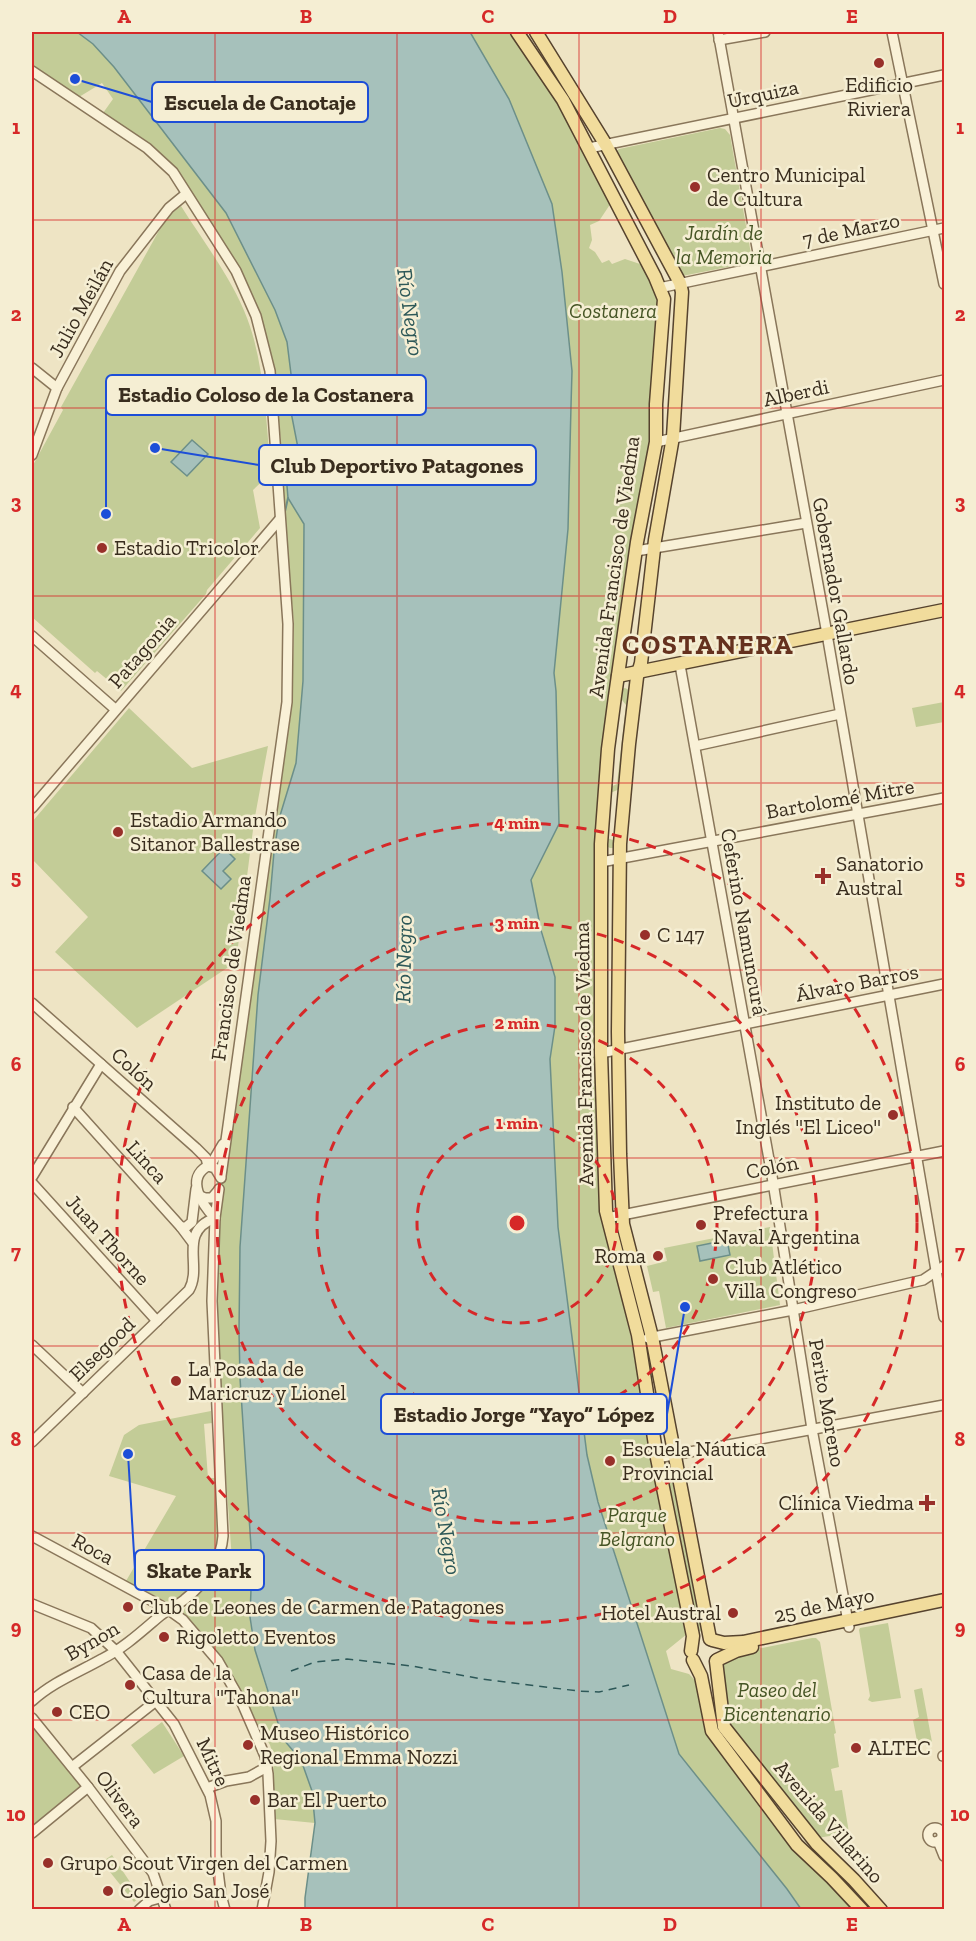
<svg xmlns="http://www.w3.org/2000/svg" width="976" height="1941" viewBox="0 0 976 1941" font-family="'Zilla Slab',serif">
  <rect width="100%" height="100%" fill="#eee4c4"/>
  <g fill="#c3cc97">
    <path d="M32 32H77L93 44 114 67 226 213 275 310 287 342 292 382 291 412 298 448 296 452 287 457 285 462V476L304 524 303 681 296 763 279 819 274 852 270 898 258 995 240 1247V1378L252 1562 250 1617 252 1636 263 1678 283 1738 301 1760 308 1775 314 1805 315 1823 274 1819 273 1755 270 1745 217 1653 183 1612 185 1608 215 1577 217 1575 228 1578 232 1560 220 1394 217 1299 219 1243 222 1188 292 707 294 623 284 516 281 443 274 368 261 316 240 269 175 167 151 144 103 113 113 99 102 83 79 97 32 65Z"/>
    <path d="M453 32H512L560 102 613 200 599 221 590 225 592 240 589 248 595 252 602 263 609 260 612 264 625 259 646 266 661 298 651 441 604 749 597 1053 600 1208 630 1333 651 1456 687 1634 666 1651 671 1669 689 1674 698 1683 707 1729 856 1909H801L787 1889 679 1754 595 1491 587 1455 558 1227 550 1059 555 1020 548 953 532 893 531 880 556 691Z"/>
    <path d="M720 128 725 129 730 135 751 254 743 264 682 276 615 152 619 149Z"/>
    <path d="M181 206C203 241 233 280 247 318 265 365 266 424 271 473L253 490 260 528 207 590 206 594 121 691 97 671 95 673 32 617V467L63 410 61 407 166 218Z"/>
    <path d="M625 688 629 690 630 695 620 789 610 793 607 838 616 841 614 848H610L606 846 608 788 617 784 626 705 618 695 621 689Z"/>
    <path d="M944 702V722L916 727 912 708Z"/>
    <path d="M129 708 192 768 268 746 254 822 236 962 137 1028 55 952 88 917 32 859V822Z"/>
    <path d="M770 1227 780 1305 666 1328 659 1291 653 1292 647 1266 667 1261 664 1248Z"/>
    <path d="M211 1411 212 1423 204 1424 208 1478H216L218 1544C213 1563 187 1601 167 1602L126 1581 176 1496 109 1476 124 1435 139 1425Z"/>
    <path d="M669 1474 671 1476 702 1629 700 1632 698 1630 667 1477Z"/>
    <path d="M888 1623 901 1698 872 1702 868 1700 870 1696 859 1630 860 1628Z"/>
    <path d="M812 1638H816L820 1642 836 1733 834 1734 839 1767 831 1769 835 1791 842 1790 849 1833 817 1838 726 1724 721 1671 723 1663 737 1653Z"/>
    <path d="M922 1688 932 1742 921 1744 917 1741 913 1720 919 1717 914 1690Z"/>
    <path d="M162 1722 184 1756 154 1774 131 1745Z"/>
    <path d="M32 1727 80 1785V1788L32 1830Z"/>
    <path d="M112 1855 140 1897 134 1902 102 1862Z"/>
  </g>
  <g fill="#a6c1bb" stroke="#6c8f89" stroke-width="1.5">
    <path d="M77 32H470L509 99 552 204 562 272 572 371 571 406 568 529 554 673 556 691 559 824 531 880 541 930 555 977V1026L550 1059 558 1227 587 1455 598 1502 679 1754 787 1889 801 1909H305V1898L315 1823 312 1791 301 1760 283 1739 255 1650 250 1617 252 1562 240 1378 239 1332 240 1247 258 995 270 898 274 852 279 819 296 763 303 681 304 524 288 498 285 462 287 457 296 452 298 448 291 412 292 382 287 342 275 310 226 213 114 67 93 44Z"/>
    <path d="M192 440 208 454 187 476 171 462Z"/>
    <path d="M224 848 235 859 223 871 231 879 221 889 202 871Z"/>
    <path d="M727 1240 730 1255 700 1261 697 1246Z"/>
  </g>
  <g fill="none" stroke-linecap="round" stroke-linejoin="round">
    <path stroke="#6c8f89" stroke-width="2" d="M284 516 288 498"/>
    <path stroke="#2d5858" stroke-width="1.5" stroke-dasharray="8 6" stroke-linecap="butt" d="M291 1671 315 1662 347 1659 412 1666 482 1679 578 1691 599 1692 629 1685"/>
    <defs>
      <g id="minor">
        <path d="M718 32 827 634 944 1317"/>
        <path d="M892 32 944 284"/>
        <path d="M719 40 765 32"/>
        <path d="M32 71 147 148 173 172 236 271 256 316 270 371 288 624 287 702 221 1176"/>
        <path d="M589 148 944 75"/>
        <path d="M659 288 944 228"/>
        <path d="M32 368 57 388"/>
        <path d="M656 442 944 380"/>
        <path d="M32 455 57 388 120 271 169 208 186 194"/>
        <path d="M636 551 806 523"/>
        <path d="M32 636 115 709"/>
        <path d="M680 665 772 1176 812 1429 849 1627"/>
        <path d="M695 746 840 714"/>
        <path d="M32 808 280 519"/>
        <path d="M601 862 944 798"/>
        <path d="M32 1003 196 1148 206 1158 208 1166"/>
        <path d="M601 1053 944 984"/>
        <path d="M73 1107 181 1227 193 1243"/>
        <path d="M210 1166 223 1144"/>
        <path d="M32 1177 101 1064"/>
        <path d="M32 1183 157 1321"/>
        <path d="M200 1196 205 1198H212L218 1191"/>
        <path d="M215 1218C202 1205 185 1178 208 1166L215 1168 221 1178"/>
        <path d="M607 1218 944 1151"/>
        <path d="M181 1227H186L192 1222 196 1189"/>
        <path d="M648 1338 793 1310 923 1280 944 1266"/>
        <path d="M32 1345 83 1393"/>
        <path d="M32 1442 189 1290C203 1266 177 1232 215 1218"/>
        <path d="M657 1458 944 1405"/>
        <path d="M32 1536 169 1610 183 1620 218 1661 242 1703 265 1756 268 1774 271 1841 269 1872 262 1910"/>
        <path d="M32 1604 91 1628 116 1651 174 1724 210 1795 216 1821V1855L221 1895 225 1910"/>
        <path d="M32 1701C53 1682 77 1673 102 1659 124 1648 142 1631 161 1615 168 1610 176 1606 184 1600 204 1584 221 1563 223 1536L212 1301 215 1218 219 1189"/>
        <path d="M32 1718 88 1787 153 1873 166 1910"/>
        <path d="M943 1756H944"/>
        <path d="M72 1767 156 1701"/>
        <path d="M207 1788 226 1781 249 1777 267 1767"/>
        <circle cx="935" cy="1835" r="7"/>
        <path d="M32 1833 88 1787"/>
        <path d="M938 1841 944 1856"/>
        <path d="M139 1910 149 1901 163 1897"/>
      </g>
      <g id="major">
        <path d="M517 32 563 100 655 277 664 299 656 404V442L637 542 615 696 608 749 601 844V1053L606 1211 638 1335 657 1458 693 1636 691 1651"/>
        <path d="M536 32 606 145 680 283 682 292 673 437 655 540 641 663 637 677 629 744 620 844 618 1032 620 1154 623 1224 652 1337 710 1639"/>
        <path d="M618 676 944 610"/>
        <path d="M712 1640 724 1643 743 1642 944 1600"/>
        <path d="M693 1660 701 1676 712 1731 797 1845 832 1878 862 1910"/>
        <path d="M717 1660 736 1651 752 1647"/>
        <path d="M716 1661 724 1727 817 1844 854 1880 881 1910"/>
      </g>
    </defs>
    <use href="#minor" stroke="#89765a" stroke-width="12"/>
    <use href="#major" stroke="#56432e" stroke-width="15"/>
    <use href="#minor" stroke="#f9f1d7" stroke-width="9"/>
    <use href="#major" stroke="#f1dc9c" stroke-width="12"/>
  </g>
  <path fill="none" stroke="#d62828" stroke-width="1.5" stroke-opacity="0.55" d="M215 32V1910M397 32V1910M579 32V1910M761 32V1910M32 220H944M32 408H944M32 596H944M32 783H944M32 970H944M32 1158H944M32 1346H944M32 1533H944M32 1720H944"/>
  <g fill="none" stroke="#d62828" stroke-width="3" stroke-dasharray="10 8">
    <circle cx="517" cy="1223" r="100"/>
    <circle cx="517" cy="1223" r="200"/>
    <circle cx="517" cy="1223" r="300"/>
    <circle cx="517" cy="1223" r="400"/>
  </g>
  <g fill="#98302a" stroke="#f5eed3" stroke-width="2">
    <circle cx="879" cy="63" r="6"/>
    <circle cx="695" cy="187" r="6"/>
    <circle cx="102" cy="548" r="6"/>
    <circle cx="118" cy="832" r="6"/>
    <path d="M820 867h6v6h6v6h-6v6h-6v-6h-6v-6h6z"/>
    <circle cx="645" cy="935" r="6"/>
    <circle cx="893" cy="1115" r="6"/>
    <circle cx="701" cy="1225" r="6"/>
    <circle cx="658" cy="1256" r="6"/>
    <circle cx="713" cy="1279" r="6"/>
    <circle cx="176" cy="1381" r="6"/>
    <circle cx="610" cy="1461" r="6"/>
    <path d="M924 1494h6v6h6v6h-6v6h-6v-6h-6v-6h6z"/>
    <circle cx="128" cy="1607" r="6"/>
    <circle cx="733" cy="1613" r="6"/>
    <circle cx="164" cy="1637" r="6"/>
    <circle cx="130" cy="1685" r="6"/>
    <circle cx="57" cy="1712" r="6"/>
    <circle cx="248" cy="1745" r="6"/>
    <circle cx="856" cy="1748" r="6"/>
    <circle cx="255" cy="1800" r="6"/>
    <circle cx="48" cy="1863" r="6"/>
    <circle cx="108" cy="1891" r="6"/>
  </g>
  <g text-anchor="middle" stroke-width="5" stroke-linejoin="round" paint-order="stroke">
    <g font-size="21" fill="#392d1e" stroke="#f5eed3" text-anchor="start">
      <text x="879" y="92" text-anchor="middle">Edificio<tspan x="879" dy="24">Riviera</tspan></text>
      <text x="707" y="182">Centro Municipal<tspan x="707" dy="24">de Cultura</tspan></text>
      <text x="114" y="555">Estadio Tricolor</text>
      <text x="130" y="827">Estadio Armando<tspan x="130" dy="24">Sitanor Ballestrase</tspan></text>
      <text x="836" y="871">Sanatorio<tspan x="836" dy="24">Austral</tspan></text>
      <text x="657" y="942">C 147</text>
      <text x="881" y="1110" text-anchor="end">Instituto de<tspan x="881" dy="24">Inglés "El Liceo"</tspan></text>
      <text x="713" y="1220">Prefectura<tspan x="713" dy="24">Naval Argentina</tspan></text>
      <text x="646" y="1263" text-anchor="end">Roma</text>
      <text x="725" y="1274">Club Atlético<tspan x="725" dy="24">Villa Congreso</tspan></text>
      <text x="188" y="1376">La Posada de<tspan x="188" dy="24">Maricruz y Lionel</tspan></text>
      <text x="622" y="1456">Escuela Náutica<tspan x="622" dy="24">Provincial</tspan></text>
      <text x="914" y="1510" text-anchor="end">Clínica Viedma</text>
      <text x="140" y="1614">Club de Leones de Carmen de Patagones</text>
      <text x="721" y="1620" text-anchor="end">Hotel Austral</text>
      <text x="176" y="1644">Rigoletto Eventos</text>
      <text x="142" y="1680">Casa de la<tspan x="142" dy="24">Cultura "Tahona"</tspan></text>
      <text x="69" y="1719">CEO</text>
      <text x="260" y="1740">Museo Histórico<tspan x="260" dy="24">Regional Emma Nozzi</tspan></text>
      <text x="868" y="1755">ALTEC</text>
      <text x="267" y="1807">Bar El Puerto</text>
      <text x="60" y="1870">Grupo Scout Virgen del Carmen</text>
      <text x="120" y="1898">Colegio San José</text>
    </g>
    <g font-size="21" fill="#392d1e" stroke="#f5eed3">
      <text transform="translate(763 94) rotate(-12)" y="7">Urquiza</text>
      <text transform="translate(851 230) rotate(-12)" y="7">7 de Marzo</text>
      <text transform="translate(81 308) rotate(-61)" y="7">Julio Meilán</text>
      <text transform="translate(796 393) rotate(-12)" y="7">Alberdi</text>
      <text transform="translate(614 567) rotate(-82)" y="7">Avenida Francisco de Viedma</text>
      <text transform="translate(836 591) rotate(80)" y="7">Gobernador Gallardo</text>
      <text transform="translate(142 651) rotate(-49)" y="7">Patagonia</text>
      <text transform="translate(840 799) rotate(-10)" y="7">Bartolomé Mitre</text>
      <text transform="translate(744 922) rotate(80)" y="7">Ceferino Namuncurá</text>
      <text transform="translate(231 968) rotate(-82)" y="7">Francisco de Viedma</text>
      <text transform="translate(857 983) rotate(-11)" y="7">Álvaro Barros</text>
      <text transform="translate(584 1054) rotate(-91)" y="7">Avenida Francisco de Viedma</text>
      <text transform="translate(134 1069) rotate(42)" y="7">Colón</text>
      <text transform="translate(147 1162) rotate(48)" y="7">Linca</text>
      <text transform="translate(772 1167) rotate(-11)" y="7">Colón</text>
      <text transform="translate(108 1240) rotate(48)" y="7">Juan Thorne</text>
      <text transform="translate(102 1349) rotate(-44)" y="7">Elsegood</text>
      <text transform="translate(827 1403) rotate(80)" y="7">Perito Moreno</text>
      <text transform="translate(93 1549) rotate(28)" y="7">Roca</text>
      <text transform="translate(824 1605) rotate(-12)" y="7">25 de Mayo</text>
      <text transform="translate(92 1641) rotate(-30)" y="7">Bynon</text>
      <text transform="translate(213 1762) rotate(65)" y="7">Mitre</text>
      <text transform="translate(120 1799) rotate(53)" y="7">Olivera</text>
      <text transform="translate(829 1822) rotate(49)" y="7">Avenida Villarino</text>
    </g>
    <g font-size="21" font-style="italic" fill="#465525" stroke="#f5eed3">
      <text x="724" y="240">Jardín de<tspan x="724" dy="24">la Memoria</tspan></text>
      <text x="613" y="318">Costanera</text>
      <text x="637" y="1522">Parque<tspan x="637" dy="24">Belgrano</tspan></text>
      <text x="777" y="1697">Paseo del<tspan x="777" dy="24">Bicentenario</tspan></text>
    </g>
    <g font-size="22" font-style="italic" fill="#2d5858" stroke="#f5eed3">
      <text transform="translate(411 312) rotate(82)" y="8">Río Negro</text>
      <text transform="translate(403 959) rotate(-89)" y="8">Río Negro</text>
      <text transform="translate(447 1531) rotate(80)" y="8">Río Negro</text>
    </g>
    <g font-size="27" font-weight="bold" letter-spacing="1.5" fill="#65311e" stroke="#f5eed3">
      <text x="708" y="654">COSTANERA</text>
    </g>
  </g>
  <circle cx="517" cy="1223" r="9" fill="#d62828" stroke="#f5eed3" stroke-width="3"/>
  <g font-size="18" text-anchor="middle" font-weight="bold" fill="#d62828" stroke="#f5eed3" stroke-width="5" stroke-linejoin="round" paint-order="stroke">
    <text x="517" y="829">4 min</text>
    <text x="517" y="929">3 min</text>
    <text x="517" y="1029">2 min</text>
    <text x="517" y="1129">1 min</text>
  </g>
  <path fill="none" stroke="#1d4ed8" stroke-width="2" d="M75 79L152 102M106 514L106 395M155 448L259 465M685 1307L667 1414M128 1454L135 1570"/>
  <g fill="#1d4ed8" stroke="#f5eed3" stroke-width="2">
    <circle cx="75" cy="79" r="6"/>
    <circle cx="106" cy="514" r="6"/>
    <circle cx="155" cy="448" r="6"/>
    <circle cx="685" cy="1307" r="6"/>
    <circle cx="128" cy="1454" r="6"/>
  </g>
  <g fill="#f5eed3" stroke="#1d4ed8" stroke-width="2">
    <rect x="152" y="82" width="216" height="40" rx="6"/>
    <rect x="106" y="375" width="320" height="40" rx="6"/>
    <rect x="259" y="445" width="277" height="40" rx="6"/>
    <rect x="381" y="1394" width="286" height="40" rx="6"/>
    <rect x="135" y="1550" width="129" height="40" rx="6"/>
  </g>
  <g font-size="22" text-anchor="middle" font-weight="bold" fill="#392d1e">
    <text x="260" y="110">Escuela de Canotaje</text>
    <text x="266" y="402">Estadio Coloso de la Costanera</text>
    <text x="397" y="473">Club Deportivo Patagones</text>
    <text x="524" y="1422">Estadio Jorge “Yayo” López</text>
    <text x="199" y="1578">Skate Park</text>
  </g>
  <rect width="976" height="1941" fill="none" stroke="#f5eed3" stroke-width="66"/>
  <rect x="33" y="33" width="910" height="1875" fill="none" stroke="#d62828" stroke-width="2"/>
  <g font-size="20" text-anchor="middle" font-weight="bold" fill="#d62828">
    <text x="124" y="23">A</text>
    <text x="306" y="23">B</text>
    <text x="488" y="23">C</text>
    <text x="670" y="23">D</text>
    <text x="852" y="23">E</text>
    <text x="16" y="134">1</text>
    <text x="960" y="134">1</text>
    <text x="16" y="321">2</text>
    <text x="960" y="321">2</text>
    <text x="16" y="509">3</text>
    <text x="960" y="509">3</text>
    <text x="16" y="696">4</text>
    <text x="960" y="696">4</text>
    <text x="16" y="884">5</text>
    <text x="960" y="884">5</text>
    <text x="16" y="1071">6</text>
    <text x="960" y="1071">6</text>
    <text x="16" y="1259">7</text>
    <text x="960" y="1259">7</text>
    <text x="16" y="1446">8</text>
    <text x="960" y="1446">8</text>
    <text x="16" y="1634">9</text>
    <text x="960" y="1634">9</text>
    <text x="16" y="1821">10</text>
    <text x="960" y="1821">10</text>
    <text x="124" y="1931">A</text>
    <text x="306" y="1931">B</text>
    <text x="488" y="1931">C</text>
    <text x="670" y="1931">D</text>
    <text x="852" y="1931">E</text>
  </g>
</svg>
